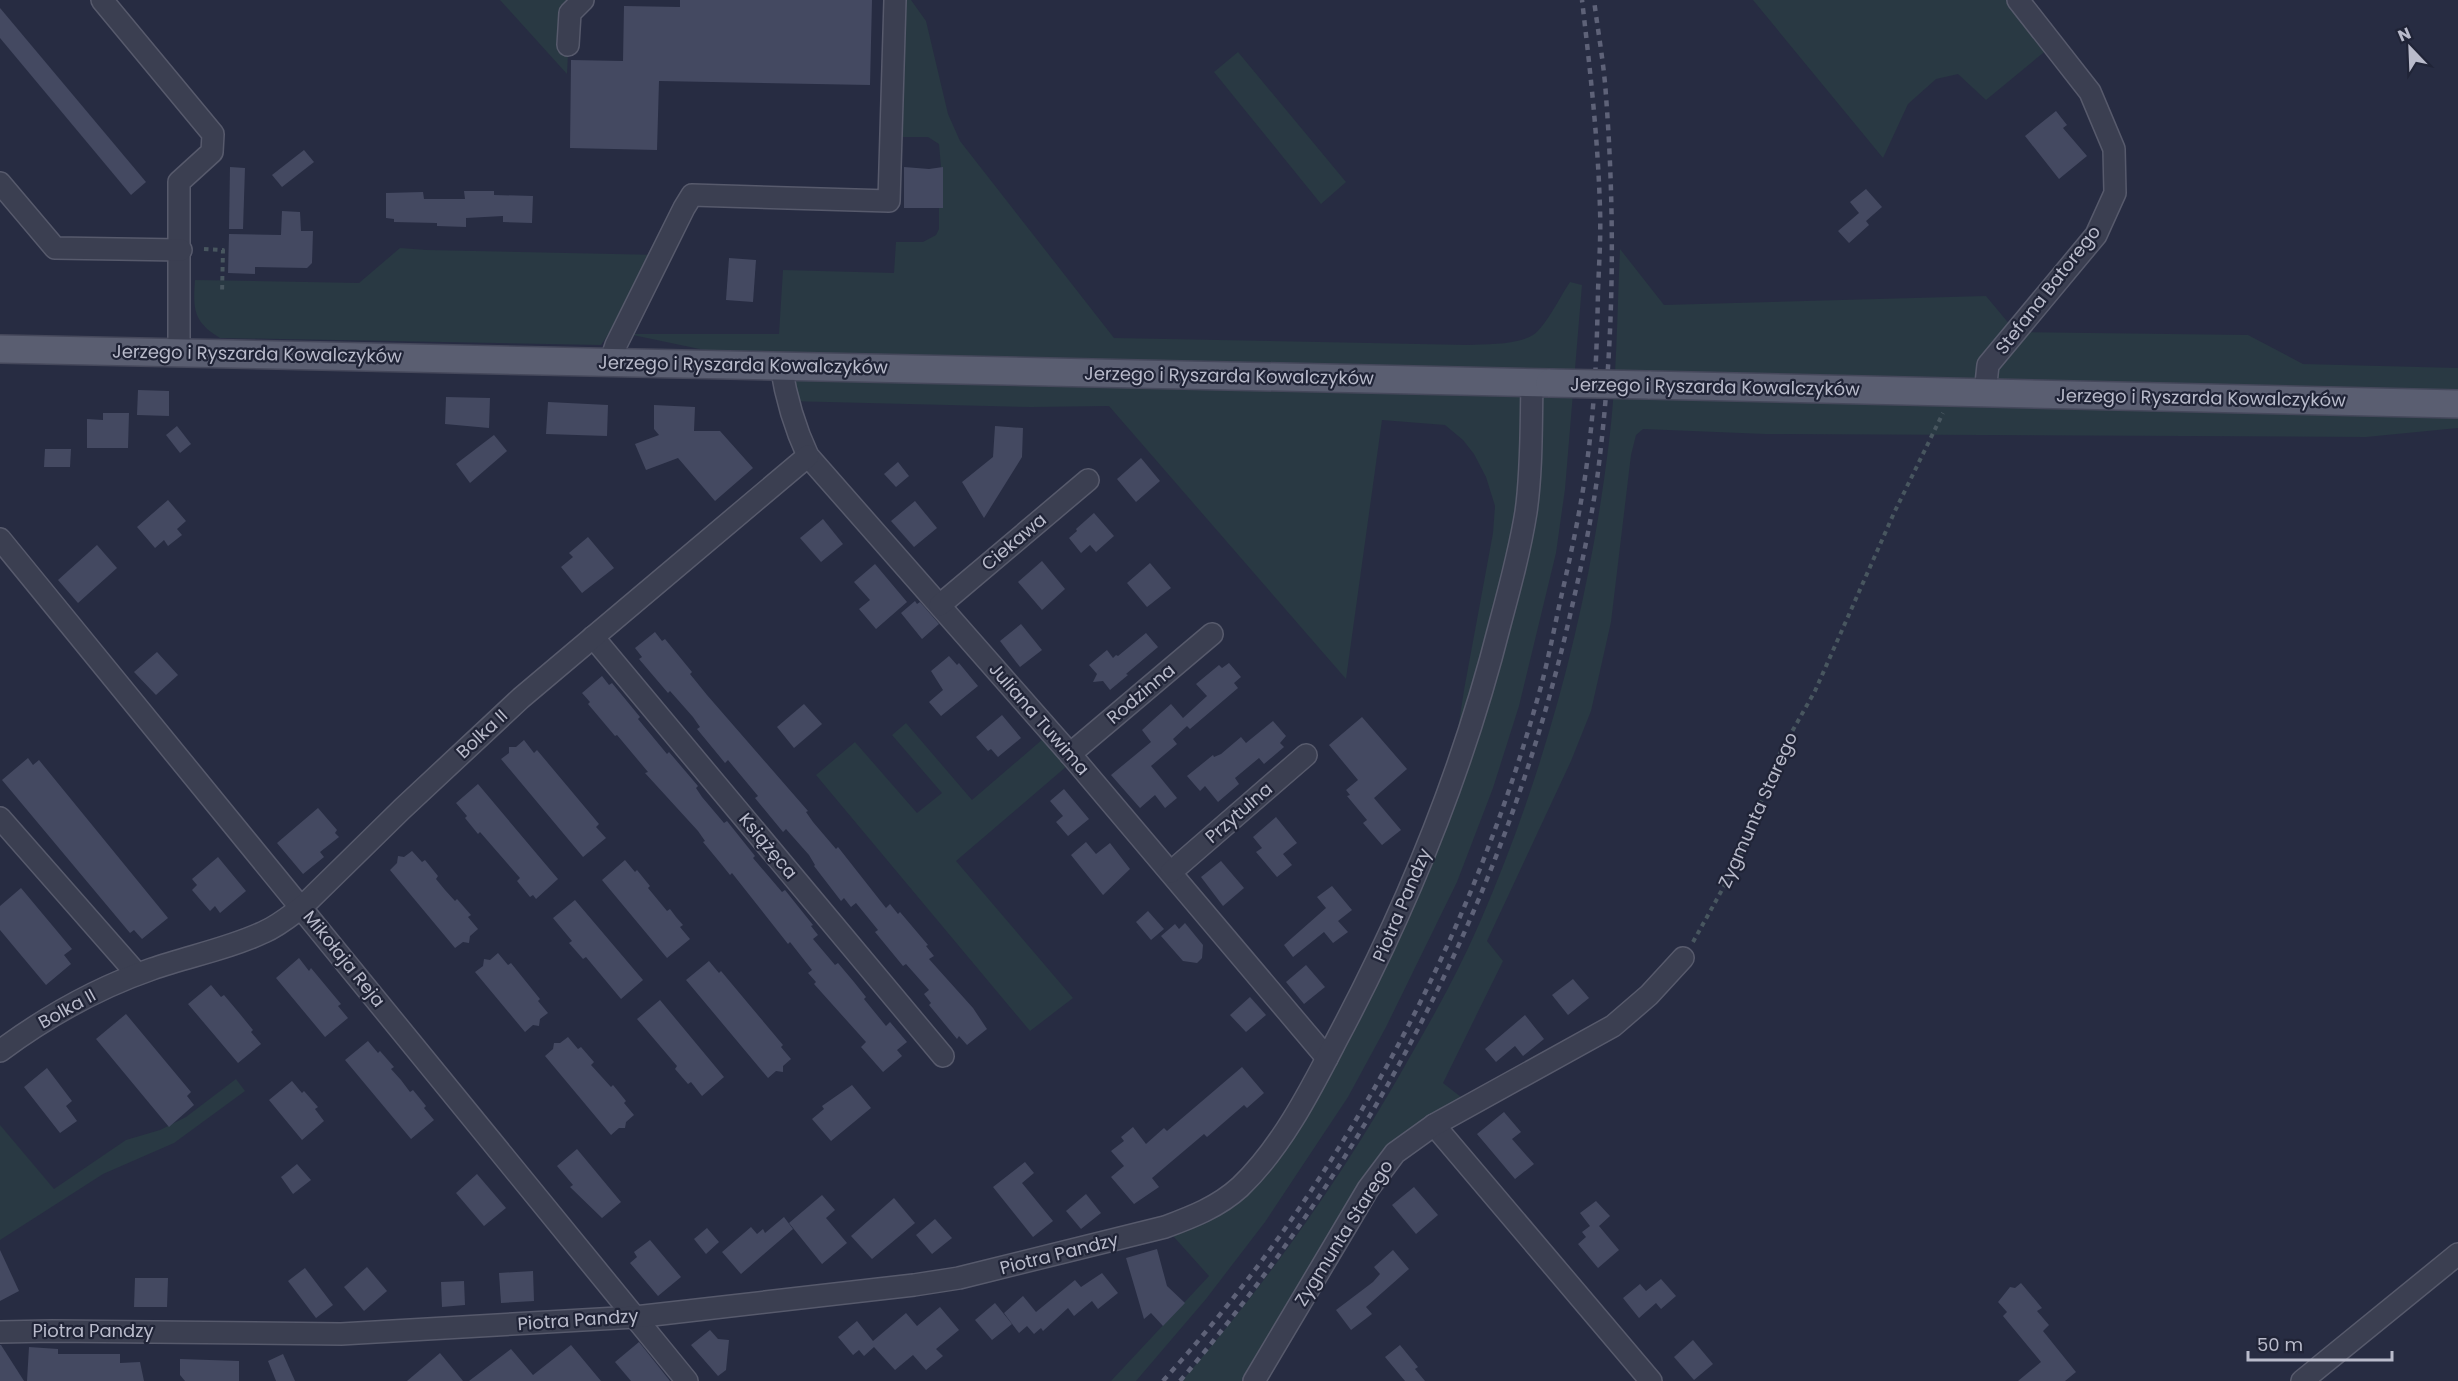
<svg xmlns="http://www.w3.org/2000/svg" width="2458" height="1381" viewBox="0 0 2458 1381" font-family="Poppins,sans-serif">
  <rect width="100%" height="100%" fill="#272c42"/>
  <g fill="#293943">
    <path d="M500 0H583L570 13 567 74Z"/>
    <path d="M895 0H911L926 21 948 114 960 141 1114 338 1468 345C1486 344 1517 345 1533 335 1545 328 1561 295 1570 282L1582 285 1565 489 1556 553 1519 706 1493 788 1457 882 1386 1027 1348 1097 1265 1222 1206 1299 1136 1381H1111L1209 1276 1165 1227 1211 1208 1282 1134 1448 795 1464 690 1493 533 1495 506 1486 477 1474 454 1463 440 1445 425 1382 420 1346 679 1109 406 1031 407 787 401 783 379 1483 395 1478 382 781 366 628 334H779L783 270 894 273 896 242H923L936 235 939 229V208H943V168L941 167 939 144 928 137H891Z"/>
    <path d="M1753 0H2019L2054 44 1986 100 1958 74 1936 79 1908 104 1883 158Z"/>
    <path d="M1238 52 1346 182 1321 204 1214 72Z"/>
    <path d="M400 248 427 250 661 255 601 345 220 338C193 322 193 309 195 280L359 283Z"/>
    <path d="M1620 249 1664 305 1986 296 2016 332 2248 335 2303 364 2458 368V428L2366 437 1765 434 1643 429 1636 435 1631 455 1611 622 1591 711 1571 761 1487 941 1503 961 1443 1083 1470 1104 1409 1141 1254 1381H1182C1270 1279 1345 1173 1411 1055 1436 1012 1460 968 1480 922 1546 770 1589 607 1609 442 1617 378 1617 313 1620 249Z"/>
    <path d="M906 723 972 800 1051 732 1074 760 956 861 1073 998 1030 1031 816 775 855 742 917 813 942 793 892 735Z"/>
    <path d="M236 1079 245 1091 174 1143 103 1174 0 1240V1125L54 1189 126 1140 160 1130 186 1117Z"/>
  </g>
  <g fill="#444961">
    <path d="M680 0H872L870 85 659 81 657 150 570 148 571 60 623 61 624 6 680 7Z"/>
    <path d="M0 8 146 182 131 195 0 38Z"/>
    <path d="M2056 111 2067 125 2063 128 2087 156 2059 179 2025 136Z"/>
    <path d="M304 150 314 162 282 187 272 175Z"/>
    <path d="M230 167 245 168 243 229H229Z"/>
    <path d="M904 167 929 169 943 167V208H904Z"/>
    <path d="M1866 189 1882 207 1866 221 1869 225 1849 243 1838 231 1859 213 1850 202Z"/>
    <path d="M464 191H494V195L533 196 532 223 503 222V216L466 218V227L437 226V223L394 222V219L386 218V193L423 192 424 199H465Z"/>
    <path d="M282 211 300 212 301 231H313L312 263 307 268 255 267V274L228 273 229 234 281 235Z"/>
    <path d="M729 258 756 260 753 302 726 300Z"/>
    <path d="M138 390 169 391V416L137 415Z"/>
    <path d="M446 397 490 398 489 428 445 424Z"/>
    <path d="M548 402 608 405 607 436 546 434Z"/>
    <path d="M654 405 695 407 694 431H720L753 468 715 501 678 458 646 470 635 444 659 435 654 429Z"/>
    <path d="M103 413H129L128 448H87V419L103 420Z"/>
    <path d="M177 426 191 444 180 453 166 435Z"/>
    <path d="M995 426 1023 428 1022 457 984 518 962 482 993 457Z"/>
    <path d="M494 435 507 451 470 483 456 464Z"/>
    <path d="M45 449H71L70 467H44Z"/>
    <path d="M1141 458 1160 481 1136 502 1117 479Z"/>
    <path d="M898 462 909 476 896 487 884 474Z"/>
    <path d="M168 500 186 521 177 529 182 535 168 546 164 540 155 548 137 527Z"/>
    <path d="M915 501 937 528 914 547 891 521Z"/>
    <path d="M1094 513 1114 536 1096 552 1090 545 1081 553 1069 538 1077 531 1076 529Z"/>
    <path d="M823 519 843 544 821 562 800 538Z"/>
    <path d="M588 537 614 568 582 593 561 567 573 557 569 553Z"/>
    <path d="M97 545 117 568 78 603 58 580Z"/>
    <path d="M1042 561 1065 589 1042 610 1018 582Z"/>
    <path d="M1150 563 1171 588 1147 607 1127 583Z"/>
    <path d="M875 564 907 602 876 629 859 609 870 600 854 582Z"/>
    <path d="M915 601 917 604 920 602 939 624 922 639 901 613Z"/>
    <path d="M1021 624 1042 650 1020 667 1000 641Z"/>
    <path d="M655 632 662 641 665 639 692 672 690 674 707 695 808 811 806 812 813 822 836 849 838 847 886 908 890 904 898 914 900 912 928 945 926 946 934 956 929 959 973 1008 987 1029 967 1045 959 1036 957 1039 929 1005 931 1003 924 994 929 990 906 964 903 966 875 932 878 930 856 903 851 907 844 898 841 901 814 866 815 865 809 855 786 829 783 832 755 798 758 796 728 760 725 763 697 729 700 727 693 717 670 691 668 693 639 659 642 657 635 648Z"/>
    <path d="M1146 633 1158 647 1126 674 1128 675 1110 690 1103 681 1093 682 1097 674 1089 665 1107 650 1113 658 1116 655 1118 656Z"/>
    <path d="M157 652 178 675 156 695 134 672Z"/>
    <path d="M949 656 957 665 959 663 978 686 941 716 929 702 943 690 931 671Z"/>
    <path d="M1229 663 1241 677 1234 683 1238 688 1190 729 1187 726 1173 739 1177 744 1151 766 1177 798 1165 808 1155 795 1140 808 1111 775 1151 742 1142 730 1154 719 1171 704 1183 718 1207 696 1196 684 1219 665 1222 668Z"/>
    <path d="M602 676 609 685 612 683 640 717 638 719 667 754 669 752 698 786 696 788 702 797 724 823 727 821 755 856 753 858 782 892 785 890 813 925 811 926 818 935 813 939 835 965 838 963 854 982 866 997 864 999 886 1026 890 1022 907 1042 897 1050 902 1056 883 1072 861 1047 866 1042 814 984 816 982 808 973 812 970 790 942 788 944 732 873 730 875 722 865 703 842 705 841 698 831 645 773 648 772 617 735 615 736 588 704 590 702 582 693Z"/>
    <path d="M804 704 822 724 794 748 777 727Z"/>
    <path d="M1002 715 1021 738 998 757 991 749 988 751 976 737Z"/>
    <path d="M1362 717 1407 769 1374 798 1401 830 1382 845 1363 823 1367 820 1347 796 1350 795 1346 790 1358 780 1329 745Z"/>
    <path d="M1273 721 1286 736 1280 743 1284 747 1264 764 1259 758 1235 778 1239 784 1218 802 1205 786 1200 791 1187 776 1213 755 1214 757 1221 754 1241 737 1246 743Z"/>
    <path d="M524 740 534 753 537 750 594 818 599 824 596 827 606 838 583 857 501 759 509 753V747H516Z"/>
    <path d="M28 758 33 765 39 760 168 918 142 939 134 930 130 933 2 780Z"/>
    <path d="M478 784 558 879 536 899 533 895 530 897 517 881 520 878 480 832 478 834 465 818 467 816 456 803Z"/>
    <path d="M1064 789 1089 819 1068 836 1056 822 1063 816 1050 801Z"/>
    <path d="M318 808 337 830 335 833 339 837 320 852 324 857 303 874 277 843Z"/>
    <path d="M1276 817 1297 843 1283 854 1292 865 1277 877 1256 852 1262 848 1253 837Z"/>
    <path d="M1086 842 1096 854 1110 843 1130 869 1103 895 1071 855Z"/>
    <path d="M412 851 422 862 425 860 438 876 436 879 445 890 455 901 457 899 471 915 468 917 478 929 470 936 469 943 463 942 455 948 390 870 397 863 398 856 404 857Z"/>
    <path d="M218 857 246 891 220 913 215 906 210 911 192 890 197 885 192 879Z"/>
    <path d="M625 860 635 872 637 870 650 886 648 888 667 911 670 909 676 917 683 925 680 927 690 939 667 958 602 880Z"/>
    <path d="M1221 861 1244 888 1223 906 1201 877Z"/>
    <path d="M1332 886 1352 910 1338 921 1348 932 1333 943 1324 932 1293 957 1284 945 1326 908 1317 897Z"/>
    <path d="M21 888 72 949 64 955 71 964 46 985 0 930V906Z"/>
    <path d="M575 900 643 980 621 999 586 957 583 959 569 943 572 941 553 918Z"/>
    <path d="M1148 911 1164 929 1151 940 1136 922Z"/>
    <path d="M1185 923 1203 945 1202 958 1197 963 1183 961 1161 936 1175 924 1179 929Z"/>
    <path d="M498 953 508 965 511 963 540 999 538 1001 548 1013 540 1019 539 1026 533 1025 525 1032 475 972 483 966 484 959 490 960Z"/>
    <path d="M299 958 309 971 311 968 341 1004 338 1006 348 1018 325 1037 276 978Z"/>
    <path d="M709 961 719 973 721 971 783 1045 781 1047 791 1059 783 1066V1072L776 1071 768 1078 686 980Z"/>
    <path d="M1306 965 1325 987 1304 1004 1286 982Z"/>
    <path d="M1573 979 1589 998 1568 1015 1552 995Z"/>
    <path d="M211 985 221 997 224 995 240 1014 253 1030 251 1032 261 1044 238 1063 188 1004Z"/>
    <path d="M1250 997 1266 1015 1246 1032 1230 1015Z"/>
    <path d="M660 1000 724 1077 702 1096 691 1082 688 1084 675 1069 677 1066 637 1019Z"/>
    <path d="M126 1014 191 1092 187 1096 194 1105 169 1127 96 1039Z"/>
    <path d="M1525 1015 1544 1039 1523 1056 1515 1046 1496 1062 1485 1049Z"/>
    <path d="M568 1037 578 1049 581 1047 594 1062 591 1065 611 1087 613 1085 626 1101 624 1103 634 1115 626 1122 625 1128H619L611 1135 545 1056 553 1049 554 1043H560Z"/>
    <path d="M368 1041 378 1053 380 1051 394 1067 391 1069 401 1080 410 1092 413 1090 426 1106 424 1108 434 1120 411 1139 345 1060Z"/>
    <path d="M1242 1067 1264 1093 1247 1108 1244 1105 1207 1137 1204 1134 1152 1178 1159 1187 1134 1204 1111 1177 1124 1166 1111 1151 1124 1141 1121 1137 1133 1127 1146 1144 1164 1128 1167 1131Z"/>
    <path d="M47 1068 72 1101 66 1106 77 1121 60 1133 24 1087Z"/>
    <path d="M292 1081 302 1093 304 1091 318 1107 315 1109 324 1121 302 1140 269 1100Z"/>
    <path d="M852 1085 871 1108 831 1141 812 1119 824 1109 822 1106Z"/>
    <path d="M1504 1112 1521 1132 1512 1139 1534 1164 1515 1179 1477 1134Z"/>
    <path d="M577 1149 621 1202 602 1218 570 1187 573 1185 557 1166Z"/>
    <path d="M1025 1162 1034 1173 1022 1183 1053 1221 1033 1237 993 1187Z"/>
    <path d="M297 1164 311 1180 293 1194 281 1177Z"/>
    <path d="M477 1174 506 1208 484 1226 456 1193Z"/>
    <path d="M1414 1187 1438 1215 1416 1234 1392 1205Z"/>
    <path d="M1086 1194 1101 1213 1081 1229 1066 1211Z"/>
    <path d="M822 1195 835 1210 826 1218 847 1243 822 1264 789 1223Z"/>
    <path d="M894 1198 915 1223 872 1259 851 1236Z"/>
    <path d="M1596 1201 1610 1216 1599 1226 1619 1250 1598 1268 1578 1244 1586 1237 1582 1232 1590 1226 1580 1213Z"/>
    <path d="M784 1217 793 1229 741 1274 722 1252 751 1227 757 1234 763 1229 765 1233Z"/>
    <path d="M935 1219 952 1238 932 1254 916 1235Z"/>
    <path d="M707 1228 719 1242 706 1254 694 1239Z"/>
    <path d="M650 1240 681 1277 658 1296 630 1263 637 1257 634 1252Z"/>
    <path d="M1157 1249 1167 1286 1185 1303 1163 1326 1151 1313 1144 1319 1126 1258Z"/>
    <path d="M0 1250 19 1291 0 1301Z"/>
    <path d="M1393 1250 1409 1269 1366 1307 1372 1314 1351 1330 1336 1310 1373 1282 1380 1274 1374 1267Z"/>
    <path d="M367 1267 387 1291 364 1311 344 1287Z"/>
    <path d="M305 1268 333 1305 316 1318 288 1281Z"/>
    <path d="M533 1271 534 1301 501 1303 499 1273Z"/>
    <path d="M1102 1273 1118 1293 1098 1309 1092 1301 1074 1316 1068 1308 1043 1331 1041 1328 1034 1334 1027 1326 1019 1333 1004 1313 1023 1296 1036 1312 1075 1280 1081 1287Z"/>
    <path d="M135 1278H168L167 1307H134Z"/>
    <path d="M1661 1279 1676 1296 1661 1309 1656 1303 1639 1318 1623 1298 1640 1284 1646 1291Z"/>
    <path d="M464 1281 465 1305 442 1307 441 1282Z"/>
    <path d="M2021 1283 2042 1308 2037 1311 2049 1325 2043 1331 2076 1372 2065 1381H2018L2041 1362 2003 1316 2007 1312 1998 1302 2010 1287 2015 1288Z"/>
    <path d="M995 1303 1012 1324 992 1340 975 1320Z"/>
    <path d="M940 1307 959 1330 936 1349 943 1356 926 1370 913 1355 895 1370 874 1347 864 1356 859 1350 853 1355 838 1337 857 1321 873 1341 906 1313 917 1326Z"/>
    <path d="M710 1330 718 1339 729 1340 726 1370 718 1376 691 1345Z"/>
    <path d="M1693 1340 1713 1364 1694 1380 1674 1357Z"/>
    <path d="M639 1342 670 1381H631L615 1362Z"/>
    <path d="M0 1345H1L24 1381H0Z"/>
    <path d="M571 1345 601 1381H469L511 1349 533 1375Z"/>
    <path d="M1400 1345 1418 1367 1415 1369 1425 1381H1405L1385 1357Z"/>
    <path d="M29 1347 58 1349V1354H120V1363L140 1362 144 1381H27Z"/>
    <path d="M440 1353 463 1381H407Z"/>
    <path d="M283 1354 295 1381H276L268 1361Z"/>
    <path d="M180 1359 239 1361V1381H185L180 1375Z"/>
  </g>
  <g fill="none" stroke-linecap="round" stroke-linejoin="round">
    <defs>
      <g id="minor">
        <path d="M102 0 213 134 212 152 179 182V352"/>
        <path d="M568 45 570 13 583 0"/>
        <path d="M0 183 55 248 181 250"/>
        <path d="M610 363 616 345 684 208 692 195 889 201 895 0"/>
        <path d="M781 366C786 398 794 426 808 456L1070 754 1327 1058"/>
        <path d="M1985 393 1988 365 2096 235 2115 193 2114 149 2090 92 2018 0"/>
        <path d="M0 539 687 1381"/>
        <path d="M940 605 1088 480"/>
        <path d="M593 637 943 1056"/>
        <path d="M1070 754 1212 634"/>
        <path d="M0 818 137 974"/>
        <path d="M1171 872 1306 755"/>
        <path d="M0 1051C46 1017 97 988 152 969 189 956 228 949 264 932 278 926 290 916 302 907L402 809 521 698 808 456"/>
        <path d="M1434 1125 1651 1381"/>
        <path d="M0 1332 52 1331 341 1334 635 1317 914 1285 959 1278 1165 1227C1192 1217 1218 1207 1240 1187 1282 1147 1311 1089 1337 1039 1408 906 1463 771 1500 624 1510 587 1520 550 1526 512 1532 470 1531 425 1532 383"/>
        <path d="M1254 1381 1368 1189 1395 1153 1434 1125 1613 1026 1649 995 1683 958"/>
        <path d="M2302 1381 2458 1254"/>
      </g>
      <g id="major">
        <path d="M0 349 1550 383"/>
        <path d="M1648 385 2458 404"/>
      </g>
    </defs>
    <use href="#minor" stroke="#575a6c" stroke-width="24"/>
    <use href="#major" stroke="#45485b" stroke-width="30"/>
    <g stroke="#48565f" stroke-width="4" stroke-dasharray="4.5 4.5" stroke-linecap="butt">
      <path d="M204 249 223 250 222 294"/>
      <path d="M1693 942 1737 863 1781 751 1815 691 1894 513 1943 413"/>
    </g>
    <use href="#minor" stroke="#3b3f51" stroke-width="21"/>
    <use href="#major" stroke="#5a5e71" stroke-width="27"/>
    <g stroke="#5e6278" stroke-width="4.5" stroke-dasharray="6 6" stroke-linecap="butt">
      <path d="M1163 1381C1338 1188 1468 947 1538 697 1547 666 1553 634 1560 602 1571 554 1582 504 1588 455 1595 401 1597 346 1598 291 1599 264 1601 236 1600 209 1598 139 1590 69 1582 0"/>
      <path d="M1180 1381C1368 1160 1502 906 1568 624 1581 568 1594 511 1600 455 1614 336 1615 215 1606 96 1604 64 1598 32 1594 0"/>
    </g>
    <defs>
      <path id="major-bridge" d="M1550 383 1648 385"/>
    </defs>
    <use href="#major-bridge" stroke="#45485b" stroke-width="30" stroke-linecap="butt"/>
    <use href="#major-bridge" stroke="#5a5e71" stroke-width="27"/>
  </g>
  <g text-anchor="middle" stroke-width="4.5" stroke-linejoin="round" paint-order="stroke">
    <g font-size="18" fill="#b9bbcb" stroke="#202437">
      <text transform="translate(2048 290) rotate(-52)" y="6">Stefana Batorego</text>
      <text transform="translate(257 354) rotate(1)" y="6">Jerzego i Ryszarda Kowalczyków</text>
      <text transform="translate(743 365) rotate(1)" y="6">Jerzego i Ryszarda Kowalczyków</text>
      <text transform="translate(1229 376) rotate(1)" y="6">Jerzego i Ryszarda Kowalczyków</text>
      <text transform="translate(1715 387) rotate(1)" y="6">Jerzego i Ryszarda Kowalczyków</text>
      <text transform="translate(2201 398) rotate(1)" y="6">Jerzego i Ryszarda Kowalczyków</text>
      <text transform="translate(1014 542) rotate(-40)" y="6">Ciekawa</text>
      <text transform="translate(1141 694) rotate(-40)" y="6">Rodzinna</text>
      <text transform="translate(1039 719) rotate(49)" y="6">Juliana Tuwima</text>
      <text transform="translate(482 734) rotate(-43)" y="6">Bolka II</text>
      <text transform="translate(1758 810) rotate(-66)" y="6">Zygmunta Starego</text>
      <text transform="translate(1239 813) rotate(-41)" y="6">Przytulna</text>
      <text transform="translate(768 846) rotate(50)" y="6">Książęca</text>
      <text transform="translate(1402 905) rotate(-67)" y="6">Piotra Pandzy</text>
      <text transform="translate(344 959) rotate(51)" y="6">Mikołaja Reja</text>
      <text transform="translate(67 1009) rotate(-29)" y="6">Bolka II</text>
      <text transform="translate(1344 1233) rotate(-58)" y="6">Zygmunta Starego</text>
      <text transform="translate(1059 1254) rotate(-14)" y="6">Piotra Pandzy</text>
      <text transform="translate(578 1320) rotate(-4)" y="6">Piotra Pandzy</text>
      <text x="93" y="1337">Piotra Pandzy</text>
    </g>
  </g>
  <g transform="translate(2410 48) rotate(337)" stroke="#202437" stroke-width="4.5" paint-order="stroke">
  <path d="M0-4.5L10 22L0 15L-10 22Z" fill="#b9bbcb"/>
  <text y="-9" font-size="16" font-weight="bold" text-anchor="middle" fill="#b9bbcb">N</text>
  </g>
  <path d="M2248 1351v9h144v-9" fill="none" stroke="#b9bbcb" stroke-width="3"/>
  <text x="2257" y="1351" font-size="18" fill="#b9bbcb" stroke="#202437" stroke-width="4.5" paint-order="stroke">50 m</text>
</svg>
